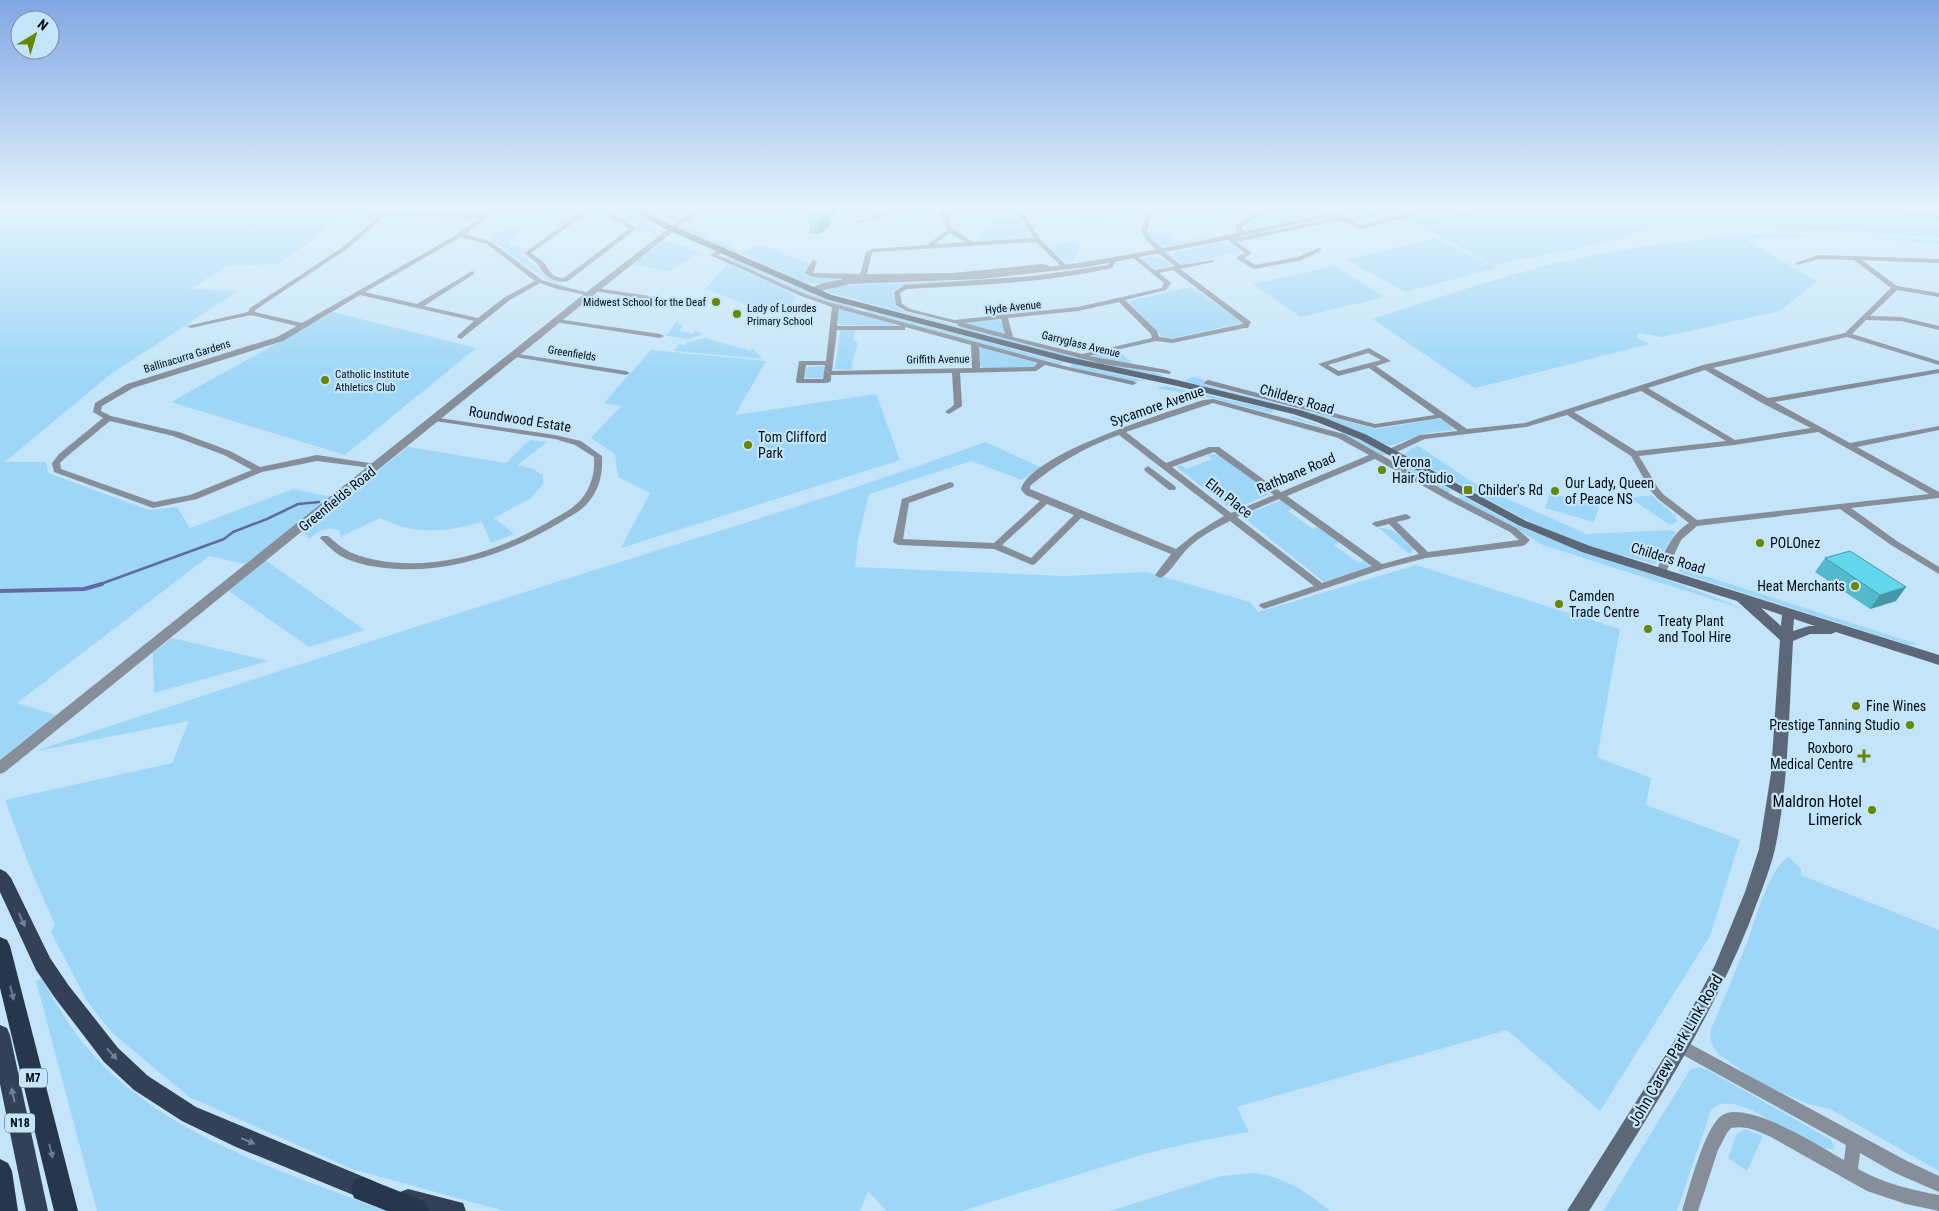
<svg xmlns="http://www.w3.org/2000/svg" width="1939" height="1211" viewBox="0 0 1939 1211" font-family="'Roboto Condensed',sans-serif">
  <rect width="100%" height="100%" fill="#c4e5f9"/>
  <g fill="#9dd6f7">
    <path d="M0 208H348L309 243 277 264 225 266 191 289 238 291 111 374 5 462H46L48 473 149 510 177 507 190 528 293 489 332 497 245 564 209 556 17 703 56 715 0 759Z"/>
    <path d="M1065 208H1113L1092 227 1086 228Z"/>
    <path d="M1277 208H1342L1344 210 1252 229 1246 228 1245 226Z"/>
    <path d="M1381 208H1396L1406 214 1362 225 1356 224 1343 217Z"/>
    <path d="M1480 208H1881L1939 219V238L1837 230 1668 229V222L1610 242 1493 265 1408 219 1418 218 1427 222Z"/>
    <path d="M629 212 652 224 658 234 638 229V226L621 216Z"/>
    <path d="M1020 219 1029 233 1028 236 1021 239 976 241 993 226 992 222Z"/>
    <path d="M683 225 738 249 734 252 685 232 680 229Z"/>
    <path d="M511 226 523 230 509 240 510 245 527 249 520 254 547 277 564 286 562 287 546 279 488 238Z"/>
    <path d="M1171 232 1179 242 1217 235C1205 240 1177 248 1164 245 1159 244 1154 240 1150 238L1151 234Z"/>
    <path d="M1763 234 1939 240V244C1876 238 1810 234 1746 240L1817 281 1780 311 1662 337 1638 333 1637 338 1650 344 1475 388 1372 319C1446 296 1519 269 1594 255 1650 244 1707 239 1763 234Z"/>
    <path d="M1435 238 1496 268 1405 292 1347 260Z"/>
    <path d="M664 241H669L701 253 669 271 632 265Z"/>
    <path d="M1074 241 1080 249 1072 261 1060 258 1049 245Z"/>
    <path d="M1224 241 1242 252 1181 264 1171 254Z"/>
    <path d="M763 245 810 264 805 275 811 278H838V280L823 284 805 283 740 253 756 246Z"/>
    <path d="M1155 256 1173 265 1155 269 1142 259Z"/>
    <path d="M729 257 823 298 855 307 853 309 807 295 723 258Z"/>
    <path d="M728 264 788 291 796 297 793 303C765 318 731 297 705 289Z"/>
    <path d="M1335 266 1385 297 1301 317 1253 284Z"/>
    <path d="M963 281 899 287 893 292 896 306 905 312 1095 361 1153 372 1165 376 1155 377 1052 353 827 292 832 288 846 285Z"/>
    <path d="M1191 287 1242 321 1241 323 1169 339 1162 337 1130 303 1133 300Z"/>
    <path d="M841 309 901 326 841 325 838 324 839 311Z"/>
    <path d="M866 310 1062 362 1063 363 1060 365 864 312Z"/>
    <path d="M333 312 476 348 345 455 171 402Z"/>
    <path d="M997 320 1001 322 1006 333 1002 334 966 323Z"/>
    <path d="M677 321 683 327 679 330 692 334 696 331 702 334 689 339 666 336Z"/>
    <path d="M842 330H855L853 339 858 344 852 363V370L835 369 840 331Z"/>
    <path d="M705 338 750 351 754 348 756 353 763 359 674 351 679 344 685 345 687 342Z"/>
    <path d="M980 347 1039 364 1033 368H983L979 365V348Z"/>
    <path d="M651 350 766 361 735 415 876 394 900 460 621 548 650 493 618 477 615 454 591 438 621 406 604 403Z"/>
    <path d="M1118 350 1135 366 1091 356Z"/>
    <path d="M1074 364 1146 381H1132L1072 368 1070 365Z"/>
    <path d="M824 366 826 367 825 376 821 378H805L807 367Z"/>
    <path d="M1193 377 1204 380 1205 385 1376 429 1435 419 1443 420 1453 428 1452 430 1426 433 1393 445H1387L1345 426 1303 411 1183 381Z"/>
    <path d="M1166 386 1274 410 1271 413 1202 396 1156 388Z"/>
    <path d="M1292 416 1350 435 1387 454 1383 456 1338 431 1290 418Z"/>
    <path d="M530 440 547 442 518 465 533 469 543 475V484L531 498 494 518 514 534 491 543 482 522C444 532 417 536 380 518L340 537V531C330 525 317 530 310 539L302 532 408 447 506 463Z"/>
    <path d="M985 442 1040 467 1022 480 971 461 869 494 858 540 855 567 1065 576 1147 572 1250 602 1258 612 1416 565 1620 629 1597 757 1651 778 1646 805 1740 840 1710 936 1600 1111 1507 1030 1237 1107 1249 1132 1199 1141 1144 1154 962 1211H887L868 1191 860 1211H504L352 1169 189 1097 111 1032 87 1001 51 932 55 925 29 865 5 800 172 763 189 721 32 752C204 695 377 639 550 584 695 538 842 495 985 442Z"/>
    <path d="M1417 445 1478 486 1587 534 1670 530 1676 532 1655 564 1595 548 1530 522 1404 454Z"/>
    <path d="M1207 454 1219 455 1264 488 1270 494 1237 508 1228 507 1177 467 1181 465 1186 469 1212 459Z"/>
    <path d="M1396 459 1451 490 1449 492 1447 493 1391 461Z"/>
    <path d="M1550 493 1599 507 1594 522 1545 508Z"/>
    <path d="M1651 495 1675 515 1677 522 1670 525 1630 498Z"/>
    <path d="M1459 497H1464C1487 509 1511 523 1535 533 1604 561 1677 580 1746 610L1543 545 1517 529 1457 499Z"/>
    <path d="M1282 500 1293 508 1288 511 1313 529 1318 526 1340 542 1334 545 1359 563 1365 559 1372 566 1324 582 1244 518 1247 514Z"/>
    <path d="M1379 528C1393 527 1404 538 1413 548L1412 553H1408Z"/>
    <path d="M265 560 365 630 309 647 229 591Z"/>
    <path d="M1677 567 1917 644 1909 645 1681 573Z"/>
    <path d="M172 638 269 661 154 693 153 653Z"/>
    <path d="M1789 857 1801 869V875L1939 930V1171L1830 1109 1808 1104 1765 1085 1748 1075 1719 1054 1713 1047 1710 1037 1711 1029C1723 1001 1735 973 1746 945 1755 923 1768 868 1789 857Z"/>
    <path d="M41 978C58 1006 74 1035 97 1059 173 1139 285 1172 386 1211H97L36 981Z"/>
    <path d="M1699 1067 1708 1070 1831 1140 1835 1149C1801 1153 1739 1082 1711 1110L1677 1211H1603L1690 1070Z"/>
    <path d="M1745 1129 1763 1136 1747 1171 1728 1158 1736 1135Z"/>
    <path d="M1257 1173C1289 1180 1305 1191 1330 1211H1110L1221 1176Z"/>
  </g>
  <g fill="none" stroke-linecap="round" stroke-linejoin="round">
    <path stroke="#626ba0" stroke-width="2.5" d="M98 585 224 539 233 532 267 519 298 504 319 502"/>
    <path stroke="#626ba0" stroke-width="4" d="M0 591 84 589 102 584"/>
    <g fill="#868e9a" fill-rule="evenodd">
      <path d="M348 208H355L353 210 485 214 491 208H518L493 213 465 234 491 242 542 280 561 286 594 294 591 296 557 289 540 283 510 300 461 339 457 337 458 335 474 321 360 295 283 341 133 388 102 406 101 411 111 416 179 432 230 451 260 467 317 455 376 464 379 465 380 467 379 469 317 461 262 472 197 499 153 508 54 472 52 463 59 454 103 418 93 412 95 403 127 384 277 337 297 326 251 315 191 328 187 326 248 312 250 308 343 247 380 215 346 213 345 212ZM386 215 481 218 458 234 302 323 255 312V310L347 249ZM461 237 487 244 535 281 505 297 478 318 424 306 474 274V272L472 271 417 304 365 292ZM110 421 173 436 224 455 252 470 190 495 154 502 61 469 60 463 65 458Z"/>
      <path d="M587 208H594L531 253C535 256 542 260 545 264 550 272 553 278 564 278L629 229 596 208H604L611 212 622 208H631L615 215 629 223 636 229 568 281C555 284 545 277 539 266 536 261 528 257 524 253Z"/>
      <path d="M894 208H904L858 224 853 223Z"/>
      <path d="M938 208H944L953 229 973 242 1034 238 1014 208H1020L1040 239 1068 267 1063 268 1036 242 874 252 872 253 867 274 953 273 1042 264 1057 268V270L1042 268 953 277 849 279 848 283 845 285 842 283V279L811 277 805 273 812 261 814 260 817 262 813 273 860 274 866 252 871 249 927 245 947 230ZM950 233 966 242 935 244Z"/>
      <path d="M1154 208H1160L1150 220 1147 231 1152 240 1165 250V252L1181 265 1213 260V262L1180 269 1251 322 1248 328H1245L1172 343 1156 341 1089 356 1167 370 1171 372 1170 374 1103 364 958 326V324L906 311 896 305 894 292 905 285 1033 276 1108 265 1112 259 1114 258 1117 260 1112 268C1045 283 975 285 907 289L900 293 902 304 910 309 954 320 1078 307 1162 288 1164 283 1132 257 1137 256 1155 270 1175 266 1158 253V251L1148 242 1141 231 1144 220ZM1173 270 1243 323 1242 324 1172 339 1159 337 1157 331 1125 300 1166 290 1171 283 1159 273ZM1119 302 1151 334 1152 338 1082 354 1013 337 1008 318 1078 311ZM1001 319 1005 334 965 323Z"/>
      <path d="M1265 208H1273L1241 227 1246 233 1245 234H1241L1236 230V225Z"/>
      <path d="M1397 208H1405L1415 215 1361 229 1352 226 1341 220 1237 242 1251 252V254L1244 258 1255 265 1298 257 1319 248 1322 250 1302 260 1254 269 1237 259V257L1245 253 1223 237 1226 235 1233 239 1337 217 1334 215 1337 213 1361 225 1407 214Z"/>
      <path d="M1884 208H1898L1939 216V220Z"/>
      <path d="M721 249 726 250 718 255 805 294 825 301 1064 366 1133 381 1137 383 1133 385 1045 365 1036 371 960 373 962 406 949 414 945 412 954 405 952 373 831 375V381L827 383H797L796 381 799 361H826L832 307 801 296 710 255ZM839 309 902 326H837ZM905 327 971 345 972 368 832 371 837 330H905ZM979 347 1038 363 1034 367 980 368ZM806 365H825L823 379H804Z"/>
      <path d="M1819 255 1939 259V263L1862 260 1897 286 1939 293V297L1897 290 1870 316 1901 317 1939 326V330L1901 321 1866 320 1852 334 1939 361V365L1847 337 1713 368 1768 398 1939 369V373L1775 402 1850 443 1939 426V430L1857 447 1939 492V498L1851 508 1897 541 1939 567V574L1891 545 1840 509 1697 526 1681 540 1666 572 1661 575 1656 572C1663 554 1672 533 1689 523L1658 499 1651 491 1631 456 1567 415 1526 427 1425 439 1390 455 1386 452 1387 450 1420 435 1458 431 1440 418 1375 428 1205 384 1204 382 1208 380 1375 424 1435 415 1369 368 1338 376 1318 364 1369 348 1391 361 1376 366 1467 429 1525 423 1703 365 1845 333 1891 288 1854 260 1819 259 1798 265 1795 263ZM1368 353 1381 360 1339 371 1328 365ZM1705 370 1762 403 1811 428 1735 440 1648 388ZM1641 391 1726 441 1636 451 1574 412ZM1818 432 1929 494 1697 520 1664 495 1658 488 1639 456 1734 445Z"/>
      <path d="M596 288 690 302 693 304 690 306 594 291 593 290Z"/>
      <path d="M557 319 660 334 664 336 660 338 555 322 553 321Z"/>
      <path d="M512 353 626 371 630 373 626 375 515 357 511 355Z"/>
      <path d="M1213 399 1344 434 1454 496 1516 528 1530 540 1525 545 1522 546 1426 558 1383 569 1264 609 1259 606 1260 604 1314 586 1230 521C1214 529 1199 537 1187 549 1180 556 1168 576 1160 578L1155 575 1171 554 1081 518 1035 564 1032 565 994 549 898 545 893 542 902 499 950 482 953 483 954 485 953 487 909 503 903 539 994 543 1040 501 1026 495 1021 490C1028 454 1169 412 1203 400ZM1213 403 1338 438 1369 455 1281 492 1219 447H1209L1166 463 1126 432ZM1119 435 1224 516 1196 533 1176 549 1030 489V486C1057 463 1086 447 1119 435ZM1214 452 1274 495 1231 513 1172 467ZM1375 459 1448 500 1510 532 1519 540 1428 552 1397 522 1409 519 1411 517 1406 514 1374 522 1372 524 1377 527 1389 524 1419 554 1382 564 1287 496ZM1279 499 1372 566 1322 583 1237 517ZM1047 504 1074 515 1031 558 1002 545Z"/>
      <path d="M432 417 555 435 581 441 602 456C603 475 599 491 586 505 579 512 569 517 561 522 513 551 455 572 398 569 379 568 356 565 339 555 333 551 327 545 322 540L320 538 322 536H328C338 545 347 552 360 556 423 575 495 554 550 521 562 514 575 508 583 497 592 485 595 471 594 457L575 445 555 439 435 421H432Z"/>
      <path d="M1148 466 1175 486 1176 488 1175 490H1169L1145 471 1144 469Z"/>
      <path d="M1681 1039 1907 1161 1939 1176V1192L1895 1173 1860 1153 1858 1169C1883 1183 1911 1190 1939 1195V1211L1906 1204 1867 1191 1771 1137C1758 1131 1745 1125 1731 1128L1727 1133 1718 1150 1698 1211H1682C1689 1189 1704 1129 1721 1116 1745 1098 1821 1147 1844 1160L1846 1145 1676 1051 1674 1046 1676 1041Z"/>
    </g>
    <g fill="#868e9a" fill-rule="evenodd">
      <path d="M695 208H703L585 302 5 772 0 774V760L579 298Z"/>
      <path d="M1355 208H1370L1207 244 1087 267 981 279 850 284 813 293 809 290C830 272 921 278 951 276 1088 269 1221 236 1355 208Z"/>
    </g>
    <path fill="#5c6878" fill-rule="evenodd" d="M630 208H639L669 224 832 295 1069 357 1177 380 1300 410 1325 418 1367 435 1526 521 1590 546 1939 655V665L1836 632 1831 634H1810L1793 641C1789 709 1789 782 1775 849 1769 874 1758 899 1749 924 1708 1026 1647 1118 1589 1211H1567L1675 1040 1715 965 1745 892 1759 849 1771 773 1780 640 1737 601 1582 552 1518 525 1359 439 1317 422 1293 414 1177 386 1065 362 826 299 663 228ZM1761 608 1782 615 1781 626ZM1794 619 1815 626H1809L1793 631Z"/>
    <g fill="#324156" fill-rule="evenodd">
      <path d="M0 869 6 872 11 878 50 958 69 986 118 1048 148 1076 196 1107 376 1182 379 1190 376 1198 368 1201 236 1147 182 1121 134 1090 104 1062 55 998 36 970 0 892Z"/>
      <path d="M0 1025 7 1028 10 1035 48 1211H26L0 1084Z"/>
      <path d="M408 1189 463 1203 466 1211H408L400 1208 397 1200 400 1192Z"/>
    </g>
    <g fill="#26364b" fill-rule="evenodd">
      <path d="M0 937 7 940 10 946 78 1211H54L0 988Z"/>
      <path d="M0 1159 8 1163 12 1171 18 1211H0Z"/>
      <path d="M363 1177 426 1202 429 1211H387L354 1198 351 1189 354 1180Z"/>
    </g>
  </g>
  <g fill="#54b9cc">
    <path d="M835 213 831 216V225L819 234 810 233 809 222Z"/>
    <path d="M1825 558 1896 601 1870 609 1815 572Z"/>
  </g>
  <g fill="#4596a6">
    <path d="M830 208H834L835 213 831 216V225L819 234 818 223Z"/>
    <path d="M1906 587 1896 601 1870 609 1880 595Z"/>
  </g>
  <g fill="#62d7ed" stroke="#4596a6">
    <path d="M814 208H830V214L818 223 809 222 810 212Z"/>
    <path d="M1850 551 1906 587 1880 595 1825 558Z"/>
  </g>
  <defs><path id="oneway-solid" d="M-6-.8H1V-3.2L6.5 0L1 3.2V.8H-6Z" transform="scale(1.25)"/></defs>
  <g fill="#6c8397">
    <use href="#oneway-solid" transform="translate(22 920) rotate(66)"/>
    <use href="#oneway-solid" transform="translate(112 1054) rotate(47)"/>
    <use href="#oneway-solid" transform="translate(13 1095) rotate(-103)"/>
    <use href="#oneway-solid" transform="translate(248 1141) rotate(23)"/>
  </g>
  <g fill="#657c91">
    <use href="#oneway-solid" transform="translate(12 993) rotate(76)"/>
    <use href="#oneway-solid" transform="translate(51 1151) rotate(76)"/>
  </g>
  <linearGradient id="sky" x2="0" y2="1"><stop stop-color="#82a7e4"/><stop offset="0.55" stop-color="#e4f3fc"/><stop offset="1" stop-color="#e4f3fc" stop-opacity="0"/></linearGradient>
  <rect width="1939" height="378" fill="url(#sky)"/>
  <g fill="#688805" stroke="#c4e5f9" stroke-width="2">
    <circle cx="716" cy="302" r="5"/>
    <circle cx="737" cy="314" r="5"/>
    <circle cx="325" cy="380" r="5"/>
    <circle cx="748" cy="445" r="5"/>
    <circle cx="1382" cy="470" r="5"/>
    <rect x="1463" y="485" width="10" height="10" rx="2.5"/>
    <circle cx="1555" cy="491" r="5"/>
    <circle cx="1760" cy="543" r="5"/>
    <circle cx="1855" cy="586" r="5"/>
    <circle cx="1559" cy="604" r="5"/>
    <circle cx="1648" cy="629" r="5"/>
    <circle cx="1856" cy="706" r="5"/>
    <circle cx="1910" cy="725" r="5"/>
    <path d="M1861.5 748.5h5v5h5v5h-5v5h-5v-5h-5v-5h5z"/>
    <circle cx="1872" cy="810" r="5"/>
  </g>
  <g text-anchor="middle" stroke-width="4.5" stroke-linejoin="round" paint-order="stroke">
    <g font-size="11" fill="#030d13" stroke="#c4e5f9" text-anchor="start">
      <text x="706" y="306" text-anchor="end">Midwest School for the Deaf</text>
      <text x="747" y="312">Lady of Lourdes<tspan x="747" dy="13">Primary School</tspan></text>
      <text x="335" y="378">Catholic Institute<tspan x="335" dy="13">Athletics Club</tspan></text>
    </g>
    <g font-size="11" fill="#030d13" stroke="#c4e5f9">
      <text transform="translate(1013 307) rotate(-6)" y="4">Hyde Avenue</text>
      <text transform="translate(1081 344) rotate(14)" y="4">Garryglass Avenue</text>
      <text transform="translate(572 353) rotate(9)" y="4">Greenfields</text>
      <text transform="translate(187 356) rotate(-17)" y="4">Ballinacurra Gardens</text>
      <text transform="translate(938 359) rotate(-1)" y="4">Griffith Avenue</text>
    </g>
    <g fill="#c4e5f9" stroke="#3d4e58" stroke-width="1">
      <rect x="19" y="1068.5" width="28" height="19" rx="4"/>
      <rect x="5" y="1113.5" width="30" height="19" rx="4"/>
    </g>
    <g font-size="12" font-weight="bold" fill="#030d13">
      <text x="33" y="1082">M7</text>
      <text x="20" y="1127">N18</text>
    </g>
    <g font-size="14" fill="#030d13" stroke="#c4e5f9">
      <text transform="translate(1297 399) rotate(16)" y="5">Childers Road</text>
      <text transform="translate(1157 406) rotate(-19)" y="5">Sycamore Avenue</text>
      <text transform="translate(520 419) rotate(9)" y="5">Roundwood Estate</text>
      <text transform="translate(1296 473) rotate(-23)" y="5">Rathbane Road</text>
      <text transform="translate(1229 498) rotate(38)" y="5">Elm Place</text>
      <text transform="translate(337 499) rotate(-39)" y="5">Greenfields Road</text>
      <text transform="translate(1668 558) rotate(17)" y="5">Childers Road</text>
    </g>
    <g font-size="14" fill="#030d13" stroke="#c4e5f9" text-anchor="start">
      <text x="758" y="442">Tom Clifford<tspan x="758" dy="16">Park</tspan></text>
      <text x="1392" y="467">Verona<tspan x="1392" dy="16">Hair Studio</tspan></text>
      <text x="1565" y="488">Our Lady, Queen<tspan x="1565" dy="16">of Peace NS</tspan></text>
      <text x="1478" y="495">Childer's Rd</text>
      <text x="1770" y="548">POLOnez</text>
      <text x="1845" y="591" text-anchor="end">Heat Merchants</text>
      <text x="1569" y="601">Camden<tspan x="1569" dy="16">Trade Centre</tspan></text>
      <text x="1658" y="626">Treaty Plant<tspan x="1658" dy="16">and Tool Hire</tspan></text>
      <text x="1866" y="711">Fine Wines</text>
      <text x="1900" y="730" text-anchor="end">Prestige Tanning Studio</text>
      <text x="1853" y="753" text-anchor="end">Roxboro<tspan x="1853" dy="16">Medical Centre</tspan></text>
    </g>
    <g font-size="16" fill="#030d13" stroke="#c4e5f9" text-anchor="end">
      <text x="1862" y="807">Maldron Hotel<tspan x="1862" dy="18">Limerick</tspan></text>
    </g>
    <g font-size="16" fill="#030d13" stroke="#c4e5f9">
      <text transform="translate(1675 1050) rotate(-60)" y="6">John Carew Park Link Road</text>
    </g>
  </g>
  <g transform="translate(35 35) rotate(38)"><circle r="24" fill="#c4e5f9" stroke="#778f9d"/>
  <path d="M0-4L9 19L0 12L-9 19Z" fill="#688805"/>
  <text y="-8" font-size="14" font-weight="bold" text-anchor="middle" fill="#030d13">N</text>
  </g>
</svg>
